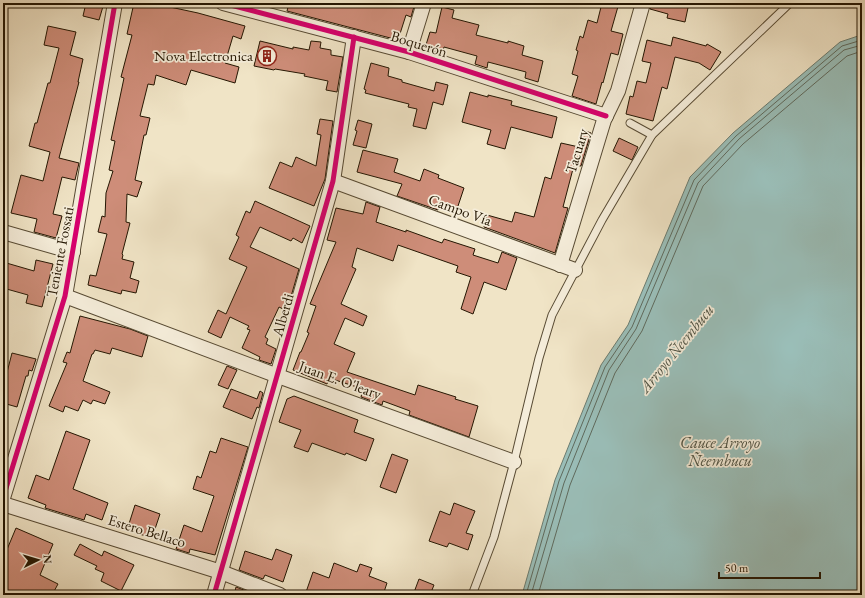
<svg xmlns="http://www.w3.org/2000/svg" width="865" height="598" viewBox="0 0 865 598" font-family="'EB Garamond',serif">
  <rect width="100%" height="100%" fill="#f0e4c6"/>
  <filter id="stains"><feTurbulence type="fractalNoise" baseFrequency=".005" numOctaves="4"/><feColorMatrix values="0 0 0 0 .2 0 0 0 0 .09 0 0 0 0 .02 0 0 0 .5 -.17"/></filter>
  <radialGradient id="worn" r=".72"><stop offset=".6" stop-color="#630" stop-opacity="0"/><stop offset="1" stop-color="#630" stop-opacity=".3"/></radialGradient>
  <path fill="#9abeb8" stroke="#6b7b6f" d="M858 36H862V595H522L555 480 601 365 628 325 690 177 733 133 840 42Z"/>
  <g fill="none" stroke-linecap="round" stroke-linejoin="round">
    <g stroke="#5f6a5d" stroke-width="1">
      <path d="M526 595 559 481 605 367 632 327 694 180 736 136 842 46 862 40"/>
      <path d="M531 595 564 483 609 370 636 329 698 183 739 139 844 50 862 45"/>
      <path d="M538 595 570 485 615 373 642 331 703 186 743 144 847 56 862 51"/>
    </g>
  </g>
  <g fill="#ce8d79" stroke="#241602">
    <path d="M86 3H104L99 20 83 16Z"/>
    <path d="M134 3H171L170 7 198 13 245 26 241 39 233 36 225 63 239 67 235 83 191 70 186 85 156 75 154 85 148 84 140 116 150 118 146 135H144L135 180 142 182 137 197 127 194 126 222 130 223 122 254 123 255 122 259 134 262 130 278 139 281 136 293 122 290 121 294 88 285 90 275 96 276 107 234 98 232 102 216 105 217 106 193 113 171 109 170 115 141 111 140 124 78 121 77 132 35 127 34Z"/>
    <path d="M289 3H415L411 17 406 15 398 40 287 11Z"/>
    <path d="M602 3H619L611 31 623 34 618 55 611 53 603 83 602 82 596 104 572 96 578 76 572 74 578 51 576 50 580 36 583 38 588 20 597 23Z"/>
    <path d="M651 3H689L685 22 667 18 668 14 650 9Z"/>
    <path d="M442 7 454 10 452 18 479 25 476 35 508 43V41L524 46 522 55 543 61 538 82 525 78 526 72 488 62 487 68 475 64 477 56 444 47 442 54 425 48 430 32 436 33Z"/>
    <path d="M48 26 76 32 70 55 83 59 78 82H79L59 158 79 163 75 180 62 177 53 214 62 216 56 238 34 232 37 219 11 213 21 175 43 181 50 152 29 146 35 123H37L48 83H50L59 48 44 45Z"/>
    <path d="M673 37 706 46 707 44 721 52 710 70 699 63 675 57 667 89 662 87 653 121 626 114 630 96 633 97 637 81 646 83 651 63 642 61 647 40 671 46Z"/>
    <path d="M260 41 293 49V47L309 50 311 41 321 42 320 48 331 50V55L343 57 337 92 326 90 328 81 304 76 305 74 275 69 274 70 254 66Z"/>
    <path d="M371 63 389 68 388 76 402 80V82L434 91 436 82 448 85 443 105 433 102 426 129 413 126 417 109 408 107 409 104 365 93 366 90 364 89Z"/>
    <path d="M470 92 488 97V95L512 101 511 105 557 117 552 138 511 127 505 149 487 144 491 130 462 122Z"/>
    <path d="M320 119 333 121 325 179 314 206 269 188 280 162 292 167 296 157 316 166 321 135 317 134Z"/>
    <path d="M358 120 372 124 366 148 353 145 357 131 355 130Z"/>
    <path d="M583 130 591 133 581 166 574 165 563 207 568 208 555 253 484 227 487 215 512 222 515 212 534 217 545 177 551 179 561 143 579 147Z"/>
    <path d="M619 138 638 147 632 160 613 151Z"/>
    <path d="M363 150 398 159 394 172 420 181 424 169 439 175 438 178 464 188 457 209 441 203 438 210 397 196 402 184 357 172Z"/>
    <path d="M255 201 310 226 302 243 293 238 291 241 260 227 250 247 299 269 292 293 285 310 279 307 265 337 268 339 266 344 276 349 271 364 259 360 260 357 242 348 250 330 247 329 249 326 230 317 221 338 208 332 218 310 226 314 247 267 229 259 239 237 236 235 246 211 250 213Z"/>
    <path d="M366 202 380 207 376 222 406 232V230L442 243 444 239 475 249 473 255 498 263 502 252 517 258 506 290 484 282 473 314 461 309 471 277 456 272 458 266 398 245 393 261 357 248 352 267 356 269 341 304 367 316 363 326 345 318 334 344 355 353 347 372 415 395 418 385 456 397 455 399 478 406 469 437 409 415 410 411 383 401 382 405 361 397 363 389 329 378 327 384 293 370 300 352H301L309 333 307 332 316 306 310 304 336 242 327 240 336 208 363 214Z"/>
    <path d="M36 260 53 264 42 307 26 303 28 295 3 288V262L34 271Z"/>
    <path d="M80 316 130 329 148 336 142 357 112 348 110 354 95 350 93 354H92L83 381 110 392 105 404 93 400 91 404 83 400 78 411 65 406 63 412 49 406 67 363 63 362 67 352 70 353Z"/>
    <path d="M12 353 36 359 32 371 29 370 28 376H26L17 407 3 403V388Z"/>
    <path d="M227 366 237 370 228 389 218 385Z"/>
    <path d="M231 389 257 399 260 391 263 393 259 408 257 407 252 419 223 407Z"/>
    <path d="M294 396 358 420 354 432 374 439 366 461 346 453 345 455 312 443 308 452 294 447 301 430 279 422 287 399Z"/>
    <path d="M66 431 90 440 73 489 108 503 102 520 86 514 84 520 45 508 46 505 28 498 36 475 49 480Z"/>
    <path d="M221 438 248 447 215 555 190 549 189 553 176 549 184 525 202 532 214 496 193 489 197 476 201 478 210 451 216 453Z"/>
    <path d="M392 454 408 460 396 493 380 487Z"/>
    <path d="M454 503 475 511 466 533 473 535 468 550 449 543 447 547 429 541 440 511 450 515Z"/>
    <path d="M135 505 160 514 152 538 127 530Z"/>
    <path d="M16 528 53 544 40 575 58 584 52 595H3V559Z"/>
    <path d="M80 544 102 556 104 551 134 565 121 591 101 581 104 573 95 569 97 566 74 555Z"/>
    <path d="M276 549 292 555 283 582 265 575 263 579 239 570 245 551 272 560Z"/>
    <path d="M334 563 357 572 360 564 372 568 369 576 387 583 383 595H305L313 572 329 578Z"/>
    <path d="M419 579 434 585 430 595H413Z"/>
    <path d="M236 587 257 595H234Z"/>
  </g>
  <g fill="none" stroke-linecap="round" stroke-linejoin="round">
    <defs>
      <g id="service">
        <path d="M630 123 652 135"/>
        <path d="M472 595 494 537 514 462 539 358 552 315 602 220 652 135 790 3"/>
      </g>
      <g id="minor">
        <path d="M223 3 409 52 606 116"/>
        <path d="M409 52 424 3"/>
        <path d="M333 181 575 270"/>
        <path d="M3 232 73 252"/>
        <path d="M560 265 604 120 618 91 643 3"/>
        <path d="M65 296 278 376 514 462"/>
        <path d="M3 498 65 296 115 3"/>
        <path d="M3 504 221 572 280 595"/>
        <path d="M214 595 333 181 354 37"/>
      </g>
    </defs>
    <use href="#service" stroke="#574a33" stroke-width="9"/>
    <use href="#minor" stroke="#574a33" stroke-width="16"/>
    <use href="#service" stroke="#f5edda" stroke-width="7"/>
    <use href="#minor" stroke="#f5edda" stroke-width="14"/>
    <defs>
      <g id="cycleway">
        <path d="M223 3 409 52 606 116"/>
        <path d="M3 498 65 296 115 3"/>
        <path d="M214 595 333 181 354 37"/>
      </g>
    </defs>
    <use href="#cycleway" stroke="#f5edda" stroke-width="8"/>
    <use href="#cycleway" stroke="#d6006c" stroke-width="5"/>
  </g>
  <defs>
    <symbol id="building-ring" viewBox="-11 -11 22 22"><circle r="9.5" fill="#f5edda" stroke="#8f2418" stroke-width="1.5"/><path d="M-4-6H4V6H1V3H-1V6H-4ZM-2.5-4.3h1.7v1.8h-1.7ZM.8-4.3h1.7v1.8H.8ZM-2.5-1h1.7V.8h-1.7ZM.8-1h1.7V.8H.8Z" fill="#8f2418"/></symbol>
  </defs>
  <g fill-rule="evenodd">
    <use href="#building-ring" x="256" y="45" width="22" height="22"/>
  </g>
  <g text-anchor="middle" stroke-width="3.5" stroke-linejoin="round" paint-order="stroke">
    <g font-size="15" fill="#241602" stroke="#f5edda">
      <text transform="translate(419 44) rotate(17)" y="5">Boquerón</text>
      <text transform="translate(577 151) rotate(-73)" y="5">Tacuary</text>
      <text transform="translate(460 210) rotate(20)" y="5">Campo Vía</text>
      <text transform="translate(60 252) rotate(-79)" y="5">Teniente Fossati</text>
      <text transform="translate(283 315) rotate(-74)" y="5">Alberdi</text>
      <text transform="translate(340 380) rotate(20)" y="5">Juan E. O'leary</text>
      <text transform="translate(147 531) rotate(17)" y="5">Estero Bellaco</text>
    </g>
    <g font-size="15" fill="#241602" stroke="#f5edda" text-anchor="end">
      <text x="253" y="61">Nova Electronica</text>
    </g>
    <g font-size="16" font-style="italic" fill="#4d5142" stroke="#f5edda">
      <text transform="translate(676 348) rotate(-51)" y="6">Arroyo Ñeembucu</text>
      <text x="720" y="448">Cauce Arroyo<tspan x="720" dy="18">Ñeembucu</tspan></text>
    </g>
  </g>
  <rect width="865" height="598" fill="none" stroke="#f0e4c6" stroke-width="16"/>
  <rect x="4" y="4" width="857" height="590" fill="none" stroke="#241602" stroke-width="2"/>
  <rect x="8" y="8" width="849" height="582" fill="none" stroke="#241602"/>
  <g transform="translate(38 560) rotate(85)" stroke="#f5edda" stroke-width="3" paint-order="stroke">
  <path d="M0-3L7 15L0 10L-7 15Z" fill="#241602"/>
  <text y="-6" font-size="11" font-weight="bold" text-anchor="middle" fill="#241602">N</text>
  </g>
  <path d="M719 572v6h101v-6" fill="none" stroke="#241602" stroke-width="2"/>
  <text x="725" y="572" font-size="12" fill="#241602" stroke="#f5edda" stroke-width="3" paint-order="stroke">50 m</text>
  <rect width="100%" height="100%" filter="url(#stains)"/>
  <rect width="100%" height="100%" fill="url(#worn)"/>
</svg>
